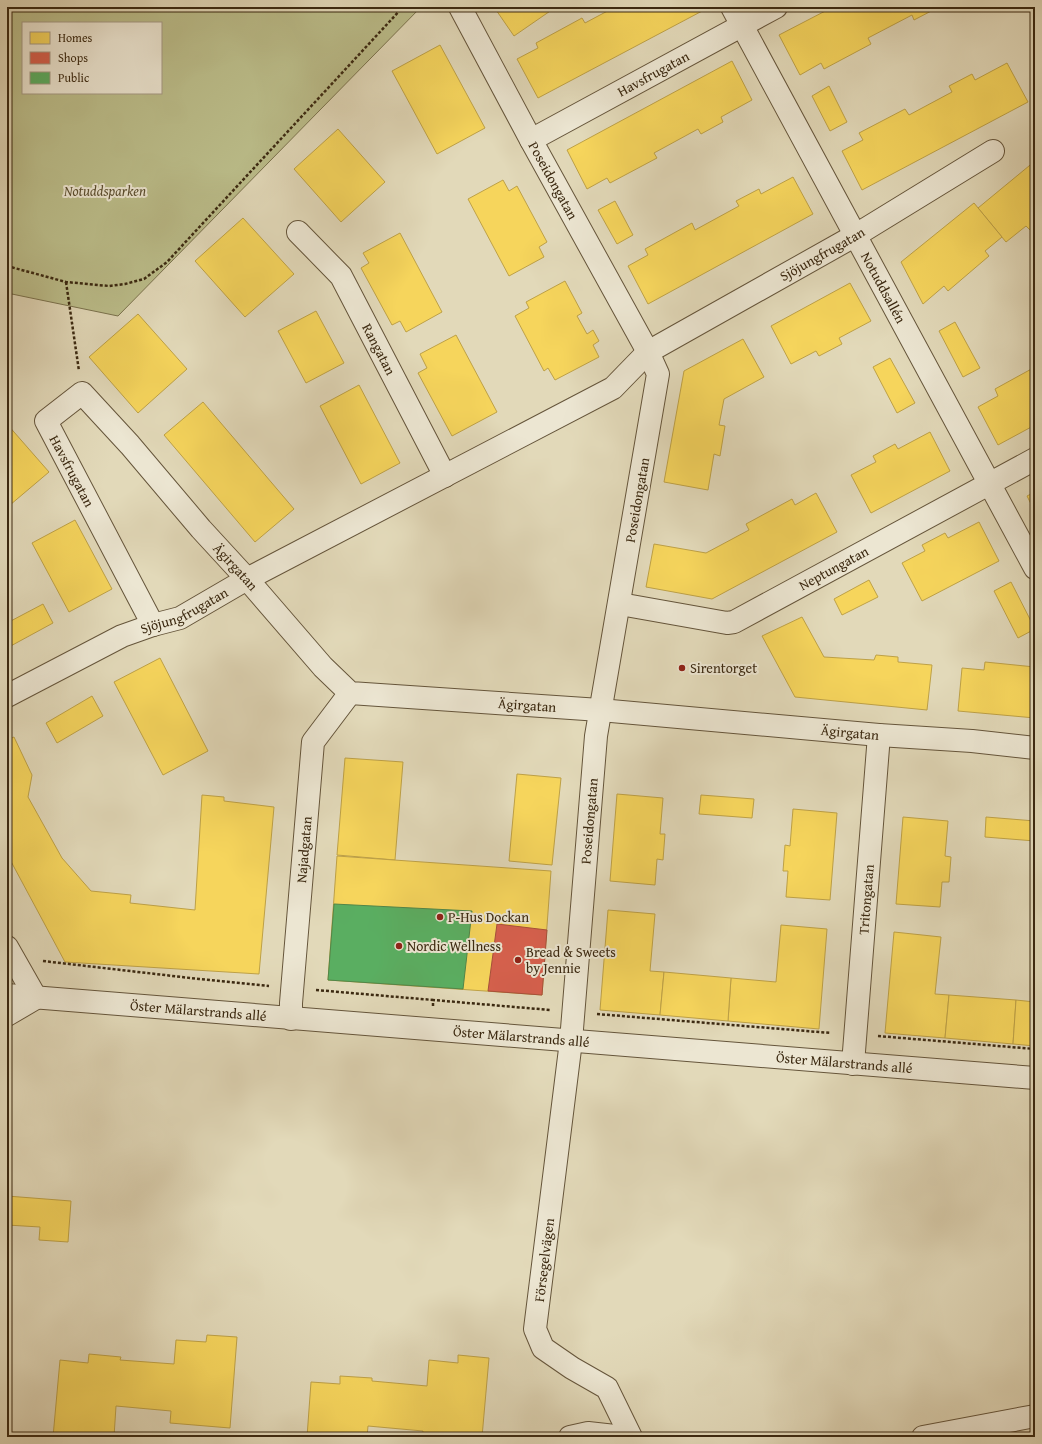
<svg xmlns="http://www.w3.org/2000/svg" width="1042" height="1444" viewBox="0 0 1042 1444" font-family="'Gentium Book Plus',serif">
  <rect width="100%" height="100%" fill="#e2d9b9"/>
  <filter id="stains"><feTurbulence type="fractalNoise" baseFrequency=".005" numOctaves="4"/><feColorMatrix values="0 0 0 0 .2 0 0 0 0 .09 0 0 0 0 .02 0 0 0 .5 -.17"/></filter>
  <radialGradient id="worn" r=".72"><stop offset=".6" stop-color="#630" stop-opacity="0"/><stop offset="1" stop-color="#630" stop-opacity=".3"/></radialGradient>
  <path fill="#bbbd8a" stroke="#7b734e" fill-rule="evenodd" d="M7 7H421L118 316 7 293ZM23 23H161V93H23Z"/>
  <g fill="#f6d55c" stroke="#bea146">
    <path d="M494 7H556L514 36Z"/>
    <path d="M615 7H702L704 10 538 98 517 59 538 48 536 43 582 18 585 23Z"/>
    <path d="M833 7H937V8L914 20 912 15 868 38 871 44 824 69 821 63 800 75 779 35Z"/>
    <path d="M440 45 485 128 437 154 392 71Z"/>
    <path d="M732 61 752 100 721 117 723 122 701 134 698 129 654 153 657 158 610 183 607 178 587 189 567 150Z"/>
    <path d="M1007 63 1028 102 862 190 842 151 863 140 859 133 905 109 909 115 952 92 949 86 972 74 975 80Z"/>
    <path d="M829 86 847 122 830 131 812 96Z"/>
    <path d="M338 129 385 182 341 222 294 169Z"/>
    <path d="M1035 161V226L1030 230 1026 226 1006 242 978 208Z"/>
    <path d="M793 177 813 214 648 304 628 266 648 255 645 249 692 223 695 230 739 206 736 201 759 189 761 194Z"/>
    <path d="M503 180 509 191 517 186 547 242 539 247 544 257 509 276 468 199Z"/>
    <path d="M615 201 633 235 617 244 598 210Z"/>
    <path d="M974 203 1002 237 985 251 989 256 948 291 944 286 923 304 901 262Z"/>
    <path d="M243 218 294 274 245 317 195 261Z"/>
    <path d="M400 233 442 312 406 332 400 321 392 325 361 268 369 263 363 253Z"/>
    <path d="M565 281 582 313 577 316 587 334 593 330 599 341 593 345 599 357 555 380 548 368 544 371 515 316 529 308 526 302Z"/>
    <path d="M850 283 871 321 839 338 842 344 819 356 816 351 791 364 771 326Z"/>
    <path d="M316 311 344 363 306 383 278 331Z"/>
    <path d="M138 314 187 369 138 413 89 357Z"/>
    <path d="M955 322 980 368 963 377 939 331Z"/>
    <path d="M456 335 497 412 452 436 418 373 427 368 420 354Z"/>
    <path d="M743 339 764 377 724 399 719 425 725 426 720 456 714 454 708 490 664 482 684 371Z"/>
    <path d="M890 358 915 403 897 413 873 367Z"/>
    <path d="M1035 367V425L998 445 978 407 998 396 995 389Z"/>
    <path d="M359 385 400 463 361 484 320 406Z"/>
    <path d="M203 402 294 509 255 542 164 435Z"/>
    <path d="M7 424 49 472 10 505 7 502Z"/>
    <path d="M930 432 950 471 871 513 851 475 876 462 873 456 895 444 898 449Z"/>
    <path d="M1035 492V512L1027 496Z"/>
    <path d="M816 493 837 532 712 599 646 587 654 544 706 553 749 530 746 524 792 499 795 505Z"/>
    <path d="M75 520 112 589 69 612 32 543Z"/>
    <path d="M979 522 999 561 922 601 902 563 925 551 922 545 945 533 948 538Z"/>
    <path d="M869 580 878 597 842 615 834 599Z"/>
    <path d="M1011 582 1035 629 1018 638 994 591Z"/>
    <path d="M43 604 53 623 7 648V623Z"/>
    <path d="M802 617 824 657 874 660 876 655 898 657V662L932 665 927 710 795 697 762 636Z"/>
    <path d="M160 658 208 751 163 775 114 682Z"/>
    <path d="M985 662 1035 667V718L958 711 962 668 984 670Z"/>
    <path d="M92 696 103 716 57 743 46 723Z"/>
    <path d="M14 737 32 775 28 797 62 858 91 891 131 895 130 903 195 910 202 795 224 797V801L274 807 259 974 65 962 7 854V740Z"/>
    <path d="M345 758 403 762 395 860 337 855Z"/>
    <path d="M517 774 561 778 552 865 509 861Z"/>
    <path d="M617 794 663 798 660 834H665L663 860 657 859 655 885 610 881Z"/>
    <path d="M701 795 754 799 752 818 699 814Z"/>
    <path d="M793 809 837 813 830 900 786 897 788 871H783L785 845 790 846Z"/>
    <path d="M903 817 948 821 945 856 951 857 949 882H942L940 907 896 904Z"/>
    <path d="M986 817 1035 821V841L985 837Z"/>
    <path d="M337 856 551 871 542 995 328 980Z"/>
    <path d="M608 910 655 914 650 971 664 972 660 1015 600 1010Z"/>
    <path d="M781 925 827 929 819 1029 728 1021 731 978 776 982Z"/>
    <path d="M894 932 941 937 935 994 949 995 945 1038 885 1033Z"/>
    <path d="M664 972 731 978 728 1021 660 1015Z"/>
    <path d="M949 995 1016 1000 1013 1044 945 1038Z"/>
    <path d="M1016 1000 1035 1002V1046L1013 1044Z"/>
    <path d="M7 1196 71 1201 68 1242 39 1240 40 1227 7 1225Z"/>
    <path d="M207 1335 237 1337 230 1428 170 1423 171 1411 116 1406 114 1437H53L60 1360 88 1363 89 1354 121 1357 120 1360 174 1364 176 1340 206 1342Z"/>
    <path d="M458 1355 489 1358 482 1437H422L423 1431 368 1426 367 1437H307L311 1382 340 1384V1376L372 1378V1381L427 1386 429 1360 458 1363Z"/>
  </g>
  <path fill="#d6604d" stroke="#a8503b" d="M497 924 547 930 542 995 488 991Z"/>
  <path fill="#5aae61" stroke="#518649" d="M334 904 472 911 463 989 328 980Z"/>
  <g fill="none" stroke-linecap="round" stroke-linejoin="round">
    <defs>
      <g id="minor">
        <path id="s1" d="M460 7 531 140 648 352 658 374 596 736 571 1041 535 1329 543 1348 572 1368 607 1388 631 1437"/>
        <path id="s2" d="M732 7 1035 568"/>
        <path id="s3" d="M531 140 776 7"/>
        <path id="s4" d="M298 232 341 276 445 476"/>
        <path id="s5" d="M620 604 727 623 734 622 1035 459"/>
        <path id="s6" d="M153 625 46 421 82 393 130 445 201 529 247 579 323 667 350 693 600 710 879 735 972 741 1035 748"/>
        <path id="s7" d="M7 696 122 636 153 625 180 618 247 579 613 388 648 352 856 235 993 151"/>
        <path d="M7 947 36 998 7 1015"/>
        <path id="s8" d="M7 995 1035 1078"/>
        <path id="s9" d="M291 1019V1003L313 742 350 693"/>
        <path id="s10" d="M853 1064 879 735"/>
        <path d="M570 1437 588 1433 624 1437"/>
        <path d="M923 1437 1035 1416"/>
      </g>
    </defs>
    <use href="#minor" stroke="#65553b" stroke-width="24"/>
    <g stroke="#3b2911" stroke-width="2.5" stroke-dasharray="3 2" stroke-linecap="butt">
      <path d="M7 266 66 282 109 286 125 284 144 279 167 262 403 7"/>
      <path d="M66 282 79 371"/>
      <path d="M43 961 199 979 269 986"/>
      <path d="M316 990 433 1000"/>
      <path d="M433 1006V1000L550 1010"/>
      <path d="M597 1014 831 1033"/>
      <path d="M878 1036 1035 1049"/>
    </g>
    <use href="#minor" stroke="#ece6d2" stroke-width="22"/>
  </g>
  <g fill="#8f2418" stroke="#ece6d2" stroke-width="1.5">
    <circle cx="682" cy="668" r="4"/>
    <circle cx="440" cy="917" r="4"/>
    <circle cx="399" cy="946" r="4"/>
    <circle cx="518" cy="960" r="4"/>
  </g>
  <g text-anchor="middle" stroke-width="4" stroke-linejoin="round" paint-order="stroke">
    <g font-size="14" fill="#3b2911" stroke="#ece6d2">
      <text dy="5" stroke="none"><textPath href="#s3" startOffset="139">Havsfrugatan</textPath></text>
      <text dy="5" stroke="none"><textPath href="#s1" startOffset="197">Poseidongatan</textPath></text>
      <text dy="5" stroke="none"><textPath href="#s7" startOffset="931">Sjöjungfrugatan</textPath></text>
      <text dy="5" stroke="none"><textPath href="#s2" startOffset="319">Notuddsallén</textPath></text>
      <text dy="5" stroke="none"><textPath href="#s4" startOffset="144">Rangatan</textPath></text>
      <text transform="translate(72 471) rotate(62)" y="5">Havsfrugatan</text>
      <text transform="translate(637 500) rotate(-80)" y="5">Poseidongatan</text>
      <text dy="5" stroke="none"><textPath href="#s6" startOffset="508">Ägirgatan</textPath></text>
      <text dy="5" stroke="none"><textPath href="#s5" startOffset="229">Neptungatan</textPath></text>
      <text dy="5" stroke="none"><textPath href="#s7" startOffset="197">Sjöjungfrugatan</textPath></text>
      <text dy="5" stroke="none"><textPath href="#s6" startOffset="856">Ägirgatan</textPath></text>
      <text dy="5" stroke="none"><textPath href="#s6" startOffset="1180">Ägirgatan</textPath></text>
      <text transform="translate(589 821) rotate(-85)" y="5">Poseidongatan</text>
      <text dy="5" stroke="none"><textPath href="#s9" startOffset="170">Najadgatan</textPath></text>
      <text dy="5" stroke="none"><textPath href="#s10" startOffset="165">Tritongatan</textPath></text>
      <text dy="5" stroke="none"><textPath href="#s8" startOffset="192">Öster Mälarstrands allé</textPath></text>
      <text dy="5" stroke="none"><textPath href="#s8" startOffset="516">Öster Mälarstrands allé</textPath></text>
      <text dy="5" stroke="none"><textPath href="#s8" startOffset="840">Öster Mälarstrands allé</textPath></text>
      <text transform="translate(544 1260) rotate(-83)" y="5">Försegelvägen</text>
    </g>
    <g font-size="14" font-style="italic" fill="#5b4e2f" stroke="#ece6d2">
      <text x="105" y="196">Notuddsparken</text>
    </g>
    <g font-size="14" fill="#3b2911" stroke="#ece6d2" text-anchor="start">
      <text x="690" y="673">Sirentorget</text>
      <text x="448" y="922">P-Hus Dockan</text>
      <text x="407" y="951">Nordic Wellness</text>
      <text x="526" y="957">Bread &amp; Sweets<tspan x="526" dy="16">by Jennie</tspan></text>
    </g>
  </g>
  <rect width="1042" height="1444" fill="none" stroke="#e2d9b9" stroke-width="24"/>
  <rect x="8" y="8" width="1026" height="1428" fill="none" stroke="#3b2911" stroke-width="2"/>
  <rect x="12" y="12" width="1018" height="1420" fill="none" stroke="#3b2911"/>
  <rect x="22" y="22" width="140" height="72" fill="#ece6d2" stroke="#a59a85"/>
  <rect x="30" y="32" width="20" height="12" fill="#f6d55c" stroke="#a59a85"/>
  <text x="58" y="42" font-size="12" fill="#3b2911">Homes</text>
  <rect x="30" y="52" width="20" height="12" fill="#d6604d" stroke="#a59a85"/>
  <text x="58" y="62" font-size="12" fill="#3b2911">Shops</text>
  <rect x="30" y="72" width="20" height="12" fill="#5aae61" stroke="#a59a85"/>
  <text x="58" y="82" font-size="12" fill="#3b2911">Public</text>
  <rect width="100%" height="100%" filter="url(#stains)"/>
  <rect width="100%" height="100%" fill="url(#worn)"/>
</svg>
